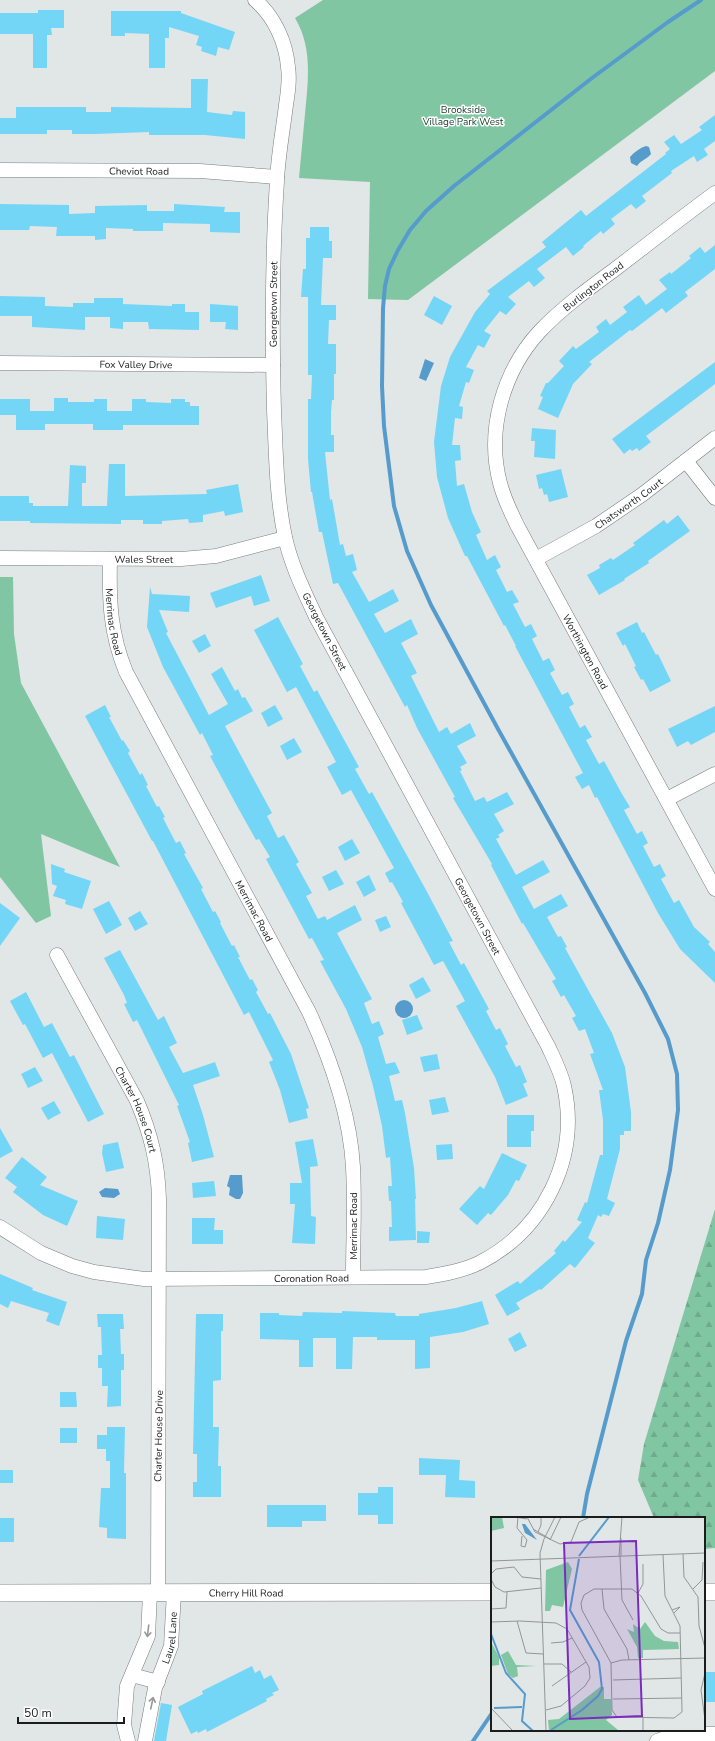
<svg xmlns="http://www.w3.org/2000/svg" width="715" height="1741" viewBox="0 0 715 1741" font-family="'Nunito Sans',sans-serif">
  <defs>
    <pattern id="forest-firs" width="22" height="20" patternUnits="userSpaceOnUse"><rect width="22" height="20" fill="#81c6a2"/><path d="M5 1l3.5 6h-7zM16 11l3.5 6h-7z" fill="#6faa8b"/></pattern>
  </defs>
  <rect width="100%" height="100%" fill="#e1e6e6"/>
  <path fill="url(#forest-firs)" d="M715 1209V1548L704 1549V1518H654L638 1480 644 1444Z"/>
  <g fill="#81c6a2">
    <path d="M323 0H715V71L408 300 368 299 370 182 299 178C301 156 303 135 305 114 308 81 313 48 295 18Z"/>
    <path d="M0 577H13L14 634 21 683 120 867 41 834 51 916 36 923 0 877Z"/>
  </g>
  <g fill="#559bcc">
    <path d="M646 146 649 147 651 154C647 159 641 160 637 166L631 163 630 157C634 152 640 148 646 146Z"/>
    <path d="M425 359 434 363 426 381 419 378Z"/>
    <circle cx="404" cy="1009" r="9"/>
    <path d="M230 1175H242L243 1193 240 1199H236L229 1195 230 1188 227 1186Z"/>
    <path d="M105 1188 118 1189 120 1194 114 1198 102 1197 99 1192Z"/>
  </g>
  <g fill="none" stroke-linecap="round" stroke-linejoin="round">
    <g stroke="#559bcc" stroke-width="4">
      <path d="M583 1518 587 1494 626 1341 642 1294 646 1260 658 1223 670 1170 678 1110 677 1074 668 1039 645 993 498 729 431 605 407 551 394 506 384 426 382 386 383 308 385 286 389 269 398 250 410 230 426 211 454 186 592 78 668 22 701 0"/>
      <path d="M473 1741 492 1713"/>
    </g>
  </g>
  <g fill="#74d6f6">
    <path d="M38 10H64V28H51L52 35H47V68H33V34H0V13H38Z"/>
    <path d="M111 11H181V13L235 32 229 50 218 47 216 56 201 51 202 47 196 45 199 36 169 27V38H165V68H149V34L125 33V36H111Z"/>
    <path d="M191 79H208L207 112 232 115 233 111 245 112V139L205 135H149V132L95 134H72V130H47V134H0V118H16V107H86V112H111V107L191 108Z"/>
    <path d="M715 115V141L704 149 708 155 697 162 694 156 671 171 672 173 642 196 646 201 636 209 631 204 611 219 615 224 603 234 601 231 583 246 584 247 573 256 566 247 537 269 545 278 534 287 529 281 508 297 516 304 506 315 500 311 484 331 491 335 484 348 478 345 466 367 474 370 469 383 466 382 459 406 463 407 462 419 455 418 452 445H460L461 460 455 461 457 486 464 484 472 512 481 532 476 535 487 560 495 555 501 567 496 570 507 592 512 590 519 602 513 604 525 627 531 624 537 636 532 639 543 661 549 658 555 670 550 673 562 695 568 692 574 704 569 707 580 728 585 725 592 737 586 740 599 764 604 761 622 794 630 807 624 810 637 834 642 831 648 843 643 846 654 867 660 864 666 876 661 879 674 903 679 900 694 927 710 942 708 944 715 952V983L680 949 658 913 597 797 595 798 589 785 582 789 575 777 583 773 515 646H516L505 625 504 626 467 556H465L448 518 437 477 434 442 441 386 450 357 475 312 490 294 487 291 546 247 542 242 581 210 586 216 666 154 665 153 670 149 664 142 674 135 681 144 702 130 699 127Z"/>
    <path d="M0 204 69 205V214L95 213V206L147 205V211H174V204L225 207 224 212H240V233L210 232V224L163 223V231H133V229L106 228V239L95 240V236H56L57 227 30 226 29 230H0Z"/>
    <path d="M310 227H329V241H332V258H323L321 305H336V320H329L328 344H336V374H334V400H332L331 412V435H334V452H325L330 500 332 499 340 545 343 544 346 556 353 554 357 570 352 572 369 602 393 589 399 601 374 614 385 633 411 619 418 634 401 643 417 673 411 676 439 732 447 727 451 734 470 723 476 736 457 746 467 763 460 767 462 770 460 771 475 801 484 797 487 802 507 792 514 804 494 814 504 831 498 835 500 837 496 839 516 875 543 860 550 872 522 887 534 909 561 894 568 906 547 917 558 937 561 936 567 947 565 948 612 1033 625 1067 631 1112V1131H624V1135H620V1149L607 1199 615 1203 609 1216 603 1214 601 1217 598 1215 588 1238 595 1243 575 1268 570 1264 541 1290 540 1289 516 1303 520 1309 507 1316 495 1295 518 1281 520 1284 556 1253 554 1251 563 1240 565 1242 582 1222 577 1220 585 1202 587 1203 600 1155H603V1120L599 1090H603L590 1054 594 1053 585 1029 579 1031 572 1018 576 1016 564 995 561 997 552 981 556 979 523 923 522 924 491 865 492 864 453 798 455 797 417 728 407 705 405 707 338 583 333 584 322 532H319L312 492H311L308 459V399H311L312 375H308V297H301L303 269H306V238H310Z"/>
    <path d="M715 245V269L685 292 688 296 666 313 662 308 632 331 630 330 589 362 592 364 573 384 558 418 538 409 543 397 540 396 546 383H548L564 366 559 361 573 346 576 349 599 332 596 327 606 319 610 325 627 312 623 307 639 295 646 305 667 289 659 280 670 272 671 274 691 258 689 256 700 247 705 253Z"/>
    <path d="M0 296 45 297V306L73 307V303H94V298H123V304L172 306V304H185V312H199V330L149 329 148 322H123V329L110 328V317H85V330L32 327V316H0Z"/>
    <path d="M434 296 452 306 442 325 424 315Z"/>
    <path d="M210 304 238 306V330L225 329 226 322H210Z"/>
    <path d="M715 362V384L646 436 651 442 639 451 637 448 632 451 630 449 624 454 612 439Z"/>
    <path d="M54 398H68V402H94V399H107V411H132V399H146V402L171 403V399H185V402H190V406H199V425H123V430H93V424H45V430H16V415H0V399H30V411H54Z"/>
    <path d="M532 428 556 430 555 459 534 457 535 441H531Z"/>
    <path d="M109 464H125V496L207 494 206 490 238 484 243 512 225 516 224 511 203 515V522L189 523 188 519 162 521V524H143V520H121V524L30 523V521H0V496H29V503H33V506H68L70 465 86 466V483H82V506H107Z"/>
    <path d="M561 469 568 497 549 502 547 494 544 495 542 488 539 489 536 475Z"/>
    <path d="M678 515 690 531 648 561 649 563 624 579 625 580 599 595 587 575 600 568 599 565 611 558 613 560 635 545 633 543 664 520 667 524Z"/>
    <path d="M261 575 270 601 254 606 251 596 216 608 210 593Z"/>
    <path d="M150 587 152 594 190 596 189 612 159 610 168 632 166 633 209 715 228 704 211 674 222 667 235 691 238 689 242 698 245 697 253 711 225 726 272 813 267 816 278 838 284 835 299 862 296 864 312 893 306 896 318 919 325 916 327 920 355 905 362 920 337 933 372 999 364 1003 372 1024 379 1021 384 1034 378 1037 386 1064 395 1062 400 1073 389 1076 395 1101 402 1100 405 1113 414 1168 416 1199H415L416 1240 389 1241V1227H392L391 1201H389L388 1186H392L390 1157 386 1158 382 1126 373 1086 362 1047 346 1009 320 961 324 960 312 938 309 939 266 859 270 857 259 839 256 840 237 806 210 756 213 755 202 733 200 735 163 667 147 627Z"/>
    <path d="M278 617 303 664 300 666 314 692 317 690 359 767 355 769 369 794 372 792 426 890 453 941 449 942 461 965 464 963 489 1009 486 1011 496 1030 500 1028 508 1044 505 1046 516 1067 520 1065 527 1082 523 1084 528 1096 506 1105 495 1077 456 1006 465 1001 443 961 434 965 401 903 403 902 392 882 390 883 385 873 394 868 351 790 342 795 327 767 336 762 296 687 287 692 254 630Z"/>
    <path d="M637 622 642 633 644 632 656 655 658 654 671 681 650 692 643 679 641 680 634 667 636 666 625 644 623 646 616 633Z"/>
    <path d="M205 634 211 646 199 653 192 641Z"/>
    <path d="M105 705 111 717H109L122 741 123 740 130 751 128 753 140 775 142 773 148 785 146 786 157 807 159 806 165 817 163 818 176 843 180 841 186 853 184 854 203 888 201 889 213 912 215 911 221 922 220 923 232 946 234 945 240 957H238L250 980 252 979 258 990 256 992 268 1014 270 1013 291 1054 309 1108 306 1109 308 1118 289 1123 280 1090 269 1062 273 1060 249 1012 244 1015 153 841H152L85 716Z"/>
    <path d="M275 705 283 719 268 727 261 713Z"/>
    <path d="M715 706V732L691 745 688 741 677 747 668 729Z"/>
    <path d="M294 738 302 752 287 760 280 746Z"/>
    <path d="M352 839 360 853 345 861 338 847Z"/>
    <path d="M51 864 65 869 64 872 91 881 82 909 65 904 66 900 53 896 57 886 52 884Z"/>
    <path d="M336 870 344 884 329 891 322 877Z"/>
    <path d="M369 875 376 890 364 897 356 882Z"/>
    <path d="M109 901 122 925 106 934 93 909Z"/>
    <path d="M0 903 20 918 0 946Z"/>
    <path d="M140 911 148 924 135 931 128 918Z"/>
    <path d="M386 916 391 927 380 932 375 920Z"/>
    <path d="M120 950 158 1020 164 1016 177 1043 169 1047 183 1073 215 1062 220 1076 193 1085 203 1115 214 1157 192 1162 188 1143 190 1142 177 1106 179 1105 137 1020 133 1022 124 1004 127 1003 124 995 104 958Z"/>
    <path d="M423 977 431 991 416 999 409 985Z"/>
    <path d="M26 992 44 1027 52 1023 70 1057 74 1055 104 1114 88 1122 52 1053 43 1058 25 1024 23 1025 10 1001Z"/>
    <path d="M417 1015 423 1029 407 1035 402 1020Z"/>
    <path d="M437 1054 440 1069 424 1072 420 1057Z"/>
    <path d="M35 1067 43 1081 28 1088 21 1074Z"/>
    <path d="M445 1097 449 1112 432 1115 429 1100Z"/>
    <path d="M54 1101 61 1113 48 1120 41 1108Z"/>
    <path d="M507 1115H534V1131H531V1147H507Z"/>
    <path d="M0 1128 13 1151 0 1158Z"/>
    <path d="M313 1139 318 1166 310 1167 311 1216 316 1217 315 1244 292 1243 295 1204H290V1183H302L295 1142Z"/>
    <path d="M118 1142 124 1168 106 1172 102 1153 103 1145Z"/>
    <path d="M452 1144 453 1159 437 1160 436 1145Z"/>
    <path d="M502 1153 527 1165 519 1181 516 1180 508 1195 491 1215 488 1213 477 1225 459 1209 480 1186 484 1189Z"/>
    <path d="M22 1157 47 1177 40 1185 78 1201 67 1226 43 1215 13 1192 17 1187 5 1178Z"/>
    <path d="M214 1181 216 1196 193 1198 192 1183Z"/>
    <path d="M97 1216 125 1219 123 1240 96 1238Z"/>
    <path d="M192 1218H215L214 1230H223V1244H192Z"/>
    <path d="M417 1231 430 1232 429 1243H417Z"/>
    <path d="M0 1274 33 1288 32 1290 67 1302 59 1326 46 1321 49 1313 11 1301 8 1308 0 1304Z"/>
    <path d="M482 1301 489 1324 463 1332 430 1337V1368L415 1369V1340H377V1337H353L352 1369H336V1338H313V1367H299V1340L260 1339V1313H279V1315L302 1316 303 1312 342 1313V1311L395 1313 396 1316H419V1314L456 1308Z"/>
    <path d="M97 1314H123L124 1329H120L121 1354H124V1370H121V1406L107 1407 108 1386H102V1368H98V1355H102L101 1327H98Z"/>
    <path d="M196 1314H223V1331H221V1380L213 1381V1427H219L218 1466H221V1497H193V1482H197V1454H193Z"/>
    <path d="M520 1332 527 1346 515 1352 508 1339Z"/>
    <path d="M60 1392H76L77 1407H60Z"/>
    <path d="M107 1427H125L124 1473H126V1539L107 1538V1528L99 1527 101 1488H110V1461H106V1449H97V1435H107Z"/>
    <rect x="60" y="1428" width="17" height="15"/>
    <path d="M419 1458 460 1460 459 1480 475 1481V1498L445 1497 446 1475H419Z"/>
    <rect x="0" y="1470" width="13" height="13"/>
    <path d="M378 1487H393V1524H378V1515H358V1493H378Z"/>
    <path d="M267 1505H326V1521H302V1527H267Z"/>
    <rect x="0" y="1518" width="14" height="24"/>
    <path d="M252 1666 255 1673 260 1670 264 1679 271 1675 279 1690 272 1693 274 1695 266 1699 267 1701 207 1732 206 1729 198 1733 197 1731 191 1734 178 1707 203 1694 202 1691Z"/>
    <rect x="704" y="1672" width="11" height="30"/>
    <path d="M161 1703 172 1705 166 1741H154Z"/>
  </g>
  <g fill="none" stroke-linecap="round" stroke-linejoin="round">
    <defs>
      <g id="minor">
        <path id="s1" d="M0 170 200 171 277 177"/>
        <path id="s2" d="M715 193C681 218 648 244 614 270 588 289 562 308 540 331 503 371 486 430 500 483 504 499 511 513 518 527L715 889"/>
        <path id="s3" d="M0 363 273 365"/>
        <path d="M686 461 715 498"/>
        <path id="s4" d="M0 558 181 559 216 556 285 538"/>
        <path id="s5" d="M110 559C109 600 110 633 126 672L309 1012C331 1060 350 1113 353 1167 355 1204 353 1241 353 1277"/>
        <path id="s6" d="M536 559 596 526 643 494 715 438"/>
        <path d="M667 799 715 774"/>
        <path id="s7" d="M57 955 137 1101C151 1134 158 1163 159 1199L158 1592"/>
        <path id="s8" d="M0 1227 41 1253 72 1266 94 1272 144 1279 426 1277C444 1274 462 1271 479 1263 544 1230 580 1158 564 1086 561 1072 554 1059 548 1046L316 617C304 591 291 565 285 537 276 495 276 452 274 410 272 334 272 257 277 181 278 156 283 130 286 105 288 92 290 79 288 67 286 42 274 16 255 0"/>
        <path d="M132 1675 158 1682"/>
        <path d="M128 1741 124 1725 127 1686 148 1636 150 1593"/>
        <path id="s9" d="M145 1741 155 1688 171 1646 174 1592"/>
        <path d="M657 1741C675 1733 695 1734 715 1734"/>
      </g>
      <g id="major">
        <path d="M704 1592H715"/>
        <path id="s10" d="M0 1593 492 1592"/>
      </g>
    </defs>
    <use href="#minor" stroke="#797d7d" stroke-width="15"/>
    <use href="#major" stroke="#797d7d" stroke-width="18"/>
    <use href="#minor" stroke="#fff" stroke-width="14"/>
    <use href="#major" stroke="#fff" stroke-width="17"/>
  </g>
  <defs><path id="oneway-shaft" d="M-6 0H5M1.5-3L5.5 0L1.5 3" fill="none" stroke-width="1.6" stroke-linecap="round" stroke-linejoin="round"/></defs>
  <g stroke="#989999">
    <use href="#oneway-shaft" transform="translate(148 1631) rotate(97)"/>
    <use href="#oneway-shaft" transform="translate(152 1703) rotate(-78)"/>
  </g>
  <g text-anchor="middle" stroke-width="3" stroke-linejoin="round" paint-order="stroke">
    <g font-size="10" fill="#193e2c" stroke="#fff">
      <text x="463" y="113">Brookside<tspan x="463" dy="12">Village Park West</tspan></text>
    </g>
    <g font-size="10" fill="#1b1d1d" stroke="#fff">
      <text dy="4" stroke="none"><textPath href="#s1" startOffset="139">Cheviot Road</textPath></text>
      <text transform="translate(593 286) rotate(-38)" y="4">Burlington Road</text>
      <text dy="4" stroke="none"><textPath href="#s8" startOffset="1554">Georgetown Street</textPath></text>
      <text dy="4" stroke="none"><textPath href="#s3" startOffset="136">Fox Valley Drive</textPath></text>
      <text dy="4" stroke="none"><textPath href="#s6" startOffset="108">Chatsworth Court</textPath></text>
      <text dy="4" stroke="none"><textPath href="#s4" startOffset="144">Wales Street</textPath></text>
      <text dy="4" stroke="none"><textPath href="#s5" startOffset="63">Merrimac Road</textPath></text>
      <text transform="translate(325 631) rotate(63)" y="4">Georgetown Street</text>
      <text dy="4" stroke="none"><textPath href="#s2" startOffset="576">Worthington Road</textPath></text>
      <text dy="4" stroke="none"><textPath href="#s5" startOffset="386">Merrimac Road</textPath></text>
      <text transform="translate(478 916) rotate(62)" y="4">Georgetown Street</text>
      <text dy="4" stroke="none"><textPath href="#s7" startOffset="174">Charter House Court</textPath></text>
      <text transform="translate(353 1226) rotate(-90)" y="4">Merrimac Road</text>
      <text dy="4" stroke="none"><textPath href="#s8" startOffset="323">Coronation Road</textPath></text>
      <text transform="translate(158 1436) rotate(-89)" y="4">Charter House Drive</text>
      <text dy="4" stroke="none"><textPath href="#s10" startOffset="246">Cherry Hill Road</textPath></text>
      <text dy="4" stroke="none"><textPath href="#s9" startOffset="107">Laurel Lane</textPath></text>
    </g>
  </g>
  <g transform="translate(491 1517)">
    <rect width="214" height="214" fill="#e1e6e6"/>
    <path d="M0 0H11L13 11 0 14ZM77 45 81 52 72 90 61 88 59 94H54L55 53ZM0 125 8 140V148L0 149ZM17 134 25 148 45 149 26 150 27 159 22 161 17 157 10 138Z" fill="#81c6a2"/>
    <path d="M154 105 164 119 173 124 187 125 188 132 152 133V141H147L146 130 136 112 143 115 142 107 149 112ZM109 170H113V182H120L121 198 115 203 127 213 58 214 57 203 68 202Z" fill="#81c6a2"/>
    <path d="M31 7H34L46 23 34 16Z" fill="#559bcc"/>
    <path fill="none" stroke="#559bcc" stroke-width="2" d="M88 39 118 0M0 117 15 156 34 177 31 204 42 214M3 191 31 190M60 213 91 193 107 179 111 172 108 145 79 93 88 42"/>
    <path fill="none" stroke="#929696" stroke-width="1" d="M24 0 36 2M27 0 26 11 36 23 34 30 30 29 31 19M36 0 44 15 69 27 80 25 88 5 99 0M42 12 59 22M47 15 50 8V0M59 23 70 0M192 37 193 60 207 80 208 109 214 131M172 38 174 79 189 109 191 193V195L183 201 126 200 121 193 120 146 91 93 90 86 93 78 103 72H141L150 79 170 112 177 116H189M128 39 131 0M129 39 131 83 142 103M130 39V21M0 44 214 36M0 57 5 52 23 50 31 60 50 62M0 62 4 70 13 75 50 71M111 72 113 92 136 132 138 143M202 72 211 63 212 45M147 76 152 67V47M0 92 15 91 16 75M181 93 189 90 183 96M26 104 35 136 52 137M0 105 29 104 65 106 76 112 98 150 99 161 94 169 70 189 55 193M60 126 72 125 81 121M120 146 131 143 214 141M53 147H71L80 155M214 156 210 173 214 203M122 163 190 161M61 169 95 145M122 182 191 181M0 191 22 214M152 201V214M55 214 49 36 53 22 64 0"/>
    <path fill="#7b2cbf" fill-opacity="0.15" stroke="#7b2cbf" stroke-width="2" d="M145 24 151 199 79 202 73 26Z"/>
    <rect width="214" height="214" fill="none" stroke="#1b1d1d" stroke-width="2"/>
  </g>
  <path d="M18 1717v6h106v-6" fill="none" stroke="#1b1d1d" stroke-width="2"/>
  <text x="24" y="1717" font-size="12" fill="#1b1d1d" stroke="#ffffff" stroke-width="3" paint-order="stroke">50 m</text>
</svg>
